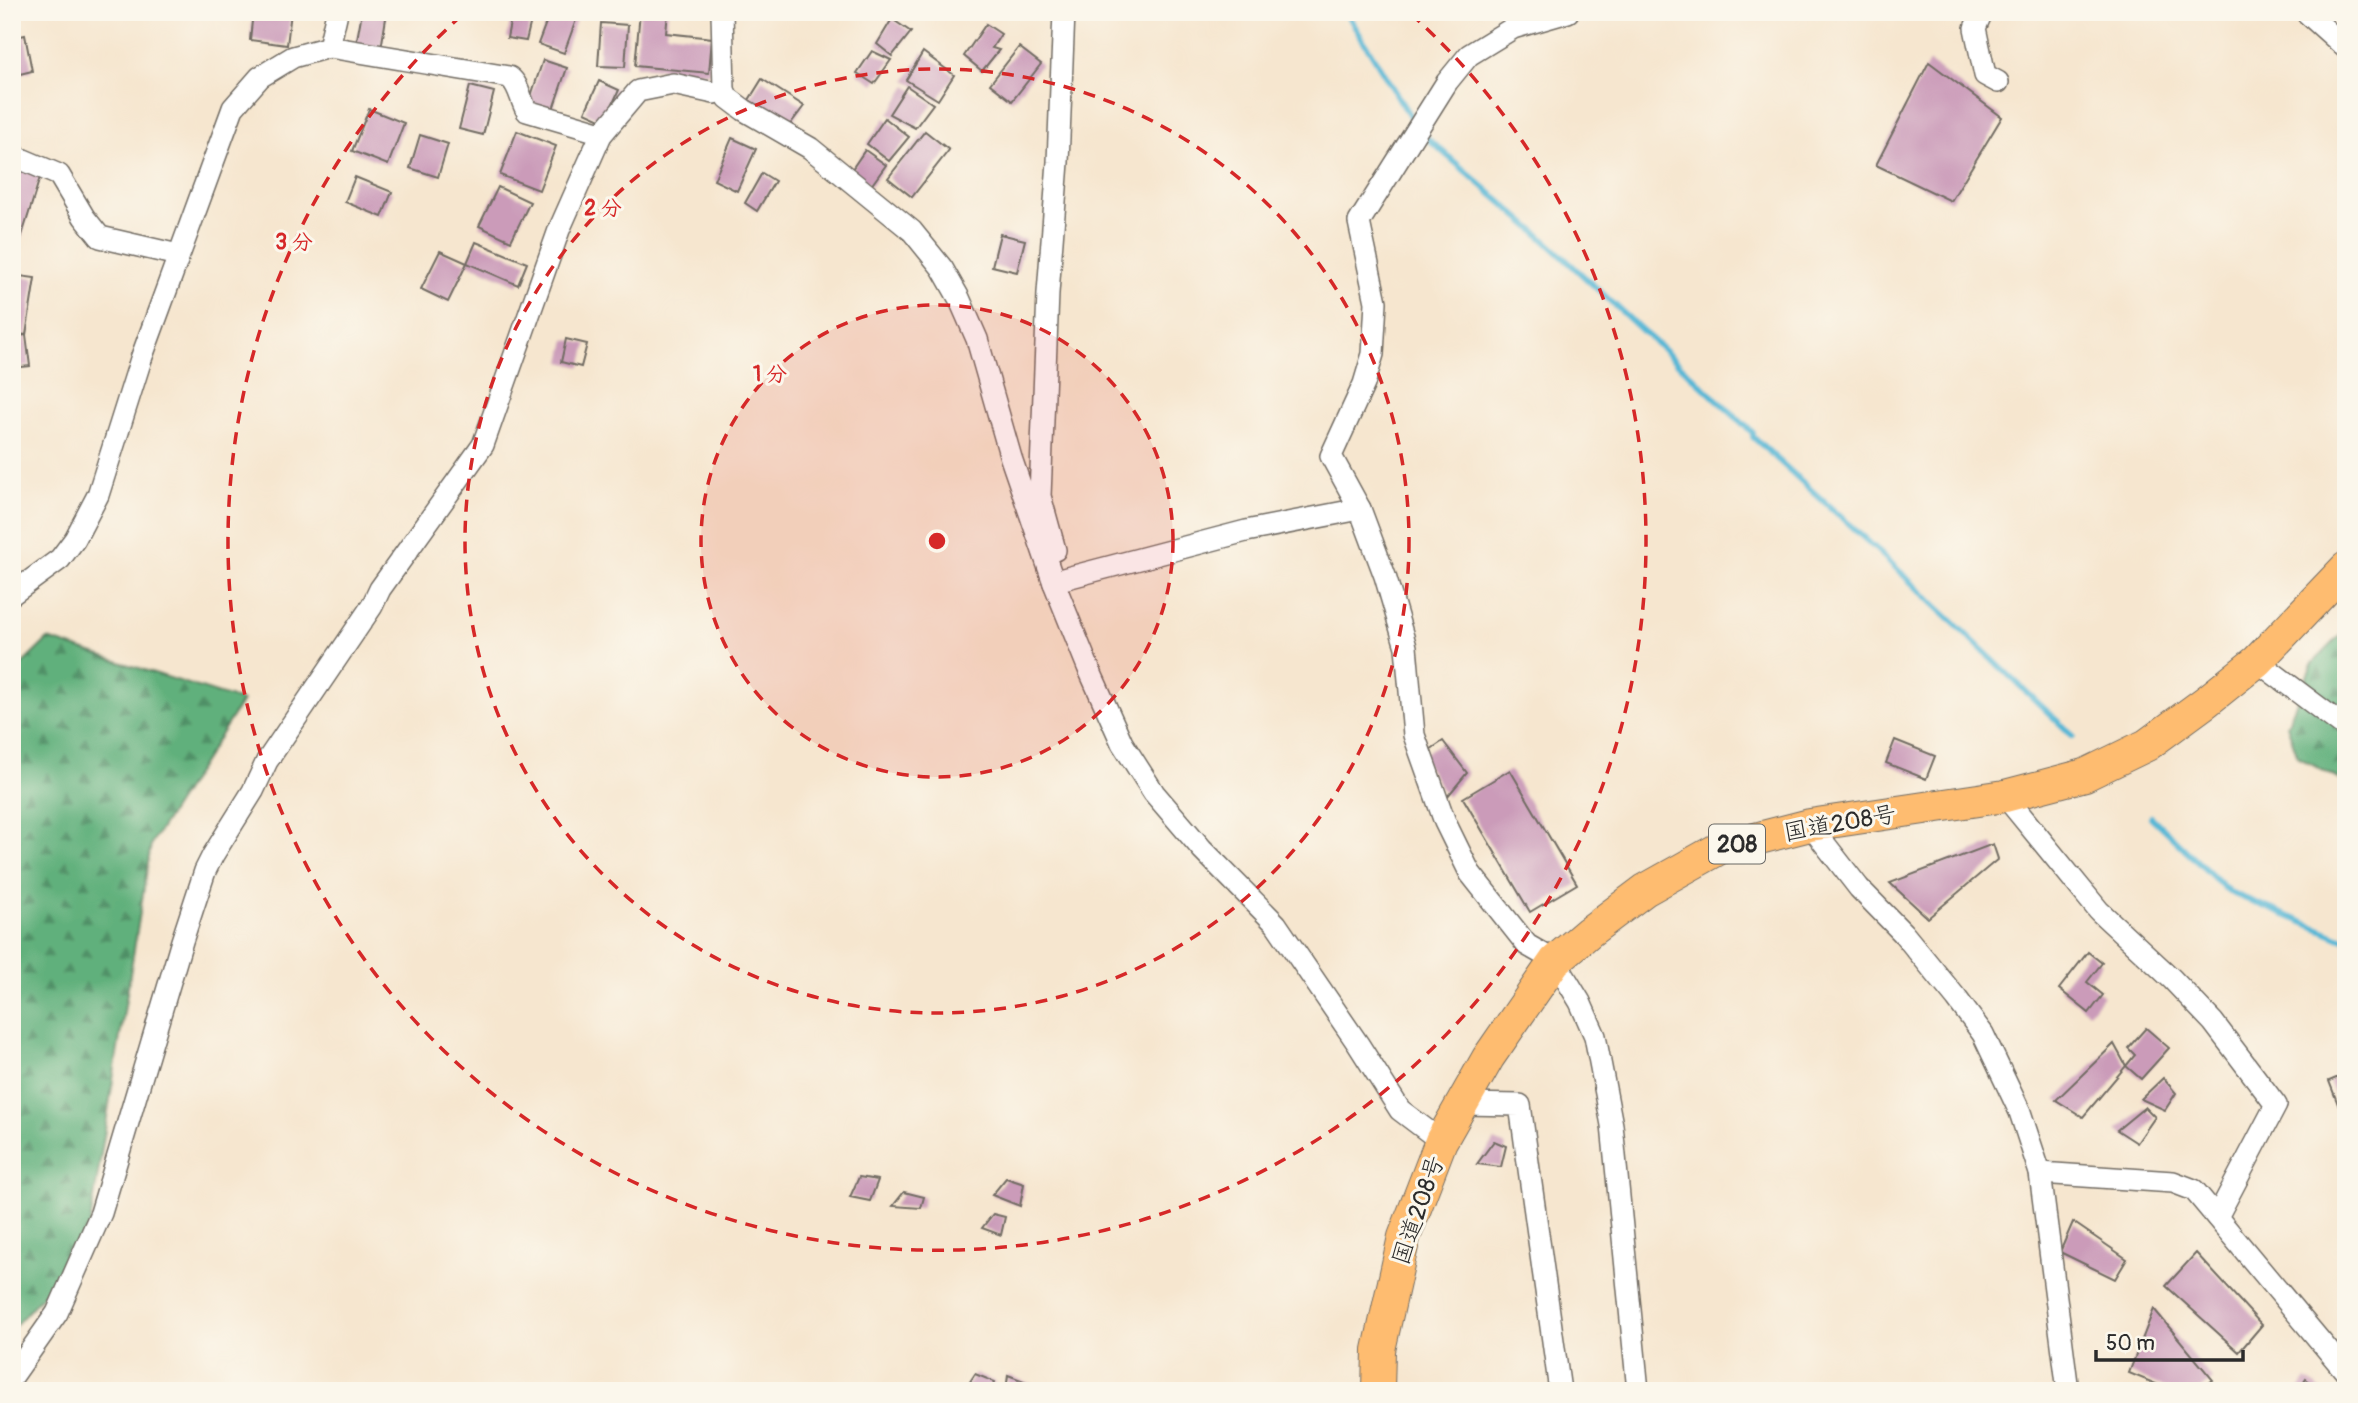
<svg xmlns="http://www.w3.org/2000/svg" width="2358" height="1403" viewBox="0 0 2358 1403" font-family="Pangolin,'Klee One',sans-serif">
  <defs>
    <pattern id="forest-firs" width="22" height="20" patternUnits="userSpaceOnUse" patternTransform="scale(1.75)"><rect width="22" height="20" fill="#61b07c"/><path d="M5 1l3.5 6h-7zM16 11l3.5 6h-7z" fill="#508f66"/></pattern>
  </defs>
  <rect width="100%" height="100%" fill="#fbf7ec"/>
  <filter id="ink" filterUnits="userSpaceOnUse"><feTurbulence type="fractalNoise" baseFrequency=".0143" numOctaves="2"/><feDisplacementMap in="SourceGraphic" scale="14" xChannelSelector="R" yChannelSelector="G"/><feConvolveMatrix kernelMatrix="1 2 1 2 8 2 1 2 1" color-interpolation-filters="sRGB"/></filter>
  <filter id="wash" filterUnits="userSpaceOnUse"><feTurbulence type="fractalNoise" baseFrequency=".00686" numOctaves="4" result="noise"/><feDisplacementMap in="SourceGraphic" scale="28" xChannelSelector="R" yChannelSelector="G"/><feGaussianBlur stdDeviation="1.57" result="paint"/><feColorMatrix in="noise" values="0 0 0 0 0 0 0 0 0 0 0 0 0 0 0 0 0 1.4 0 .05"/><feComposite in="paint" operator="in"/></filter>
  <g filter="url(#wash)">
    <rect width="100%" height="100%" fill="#f6e6cf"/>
    <g fill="url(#forest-firs)" stroke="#466e54" stroke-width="2">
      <path d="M2346 630V783L2298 757 2287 725 2312 664Z"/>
      <path d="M48 639 242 701 151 844 86 1248 12 1329V674Z"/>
    </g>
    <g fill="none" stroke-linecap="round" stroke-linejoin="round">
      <g stroke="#57b7d5" stroke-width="6">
        <path d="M1346 12 1414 123"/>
        <path d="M1420 132 1537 233 1753 433V437L1876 549 2073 736"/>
        <path d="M2151 817 2229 892 2346 940"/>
      </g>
    </g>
    <g id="blocks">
      <g fill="#cb9bb9">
        <path d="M253 12H291L287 45 250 40Z"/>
        <path d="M362 12H387L381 49 356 45Z"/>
        <path d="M512 12H533L526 41 507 38Z"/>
        <path d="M550 12 576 20 564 53 538 44Z"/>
        <path d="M640 12H668L666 33 712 38 709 73 635 66Z"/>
        <path d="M892 19 911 32 892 56 877 44Z"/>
        <path d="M601 23 628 25 625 67 598 66Z"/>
        <path d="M986 24 1001 34 992 48 999 50 982 71 964 56Z"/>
        <path d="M25 35 32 71 12 76V38Z"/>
        <path d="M1019 47 1041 64 1012 101 990 84Z"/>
        <path d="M872 51 891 60 874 84 857 73Z"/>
        <path d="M923 52 954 75 938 100 906 80Z"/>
        <path d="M543 60 567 68 552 112 528 105Z"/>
        <path d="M1929 62 2002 117 1951 201 1876 165Z"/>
        <path d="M762 79 804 106 789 126 749 100Z"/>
        <path d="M599 81 619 90 605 121 585 112Z"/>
        <path d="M470 86 494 92 483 135 459 129Z"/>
        <path d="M907 86 933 104 915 128 889 114Z"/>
        <path d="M369 109 404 123 388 165 352 151Z"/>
        <path d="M885 118 909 137 889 161 867 144Z"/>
        <path d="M517 131 556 146 539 190 500 175Z"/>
        <path d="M925 131 949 150 912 197 888 178Z"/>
        <path d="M420 135 448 144 438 177 410 168Z"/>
        <path d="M732 138 756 149 737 191 714 180Z"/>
        <path d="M865 150 886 165 871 186 850 172Z"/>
        <path d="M16 166 41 174 19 245 12 243V179Z"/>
        <path d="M762 173 775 181 757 211 745 203Z"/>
        <path d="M355 177 392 192 382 217 345 202Z"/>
        <path d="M498 187 530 202 511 241 479 226Z"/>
        <path d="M1000 234 1025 240 1017 272 992 266Z"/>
        <path d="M476 242 527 263 518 285 467 263Z"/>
        <path d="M440 251 467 263 448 302 421 289Z"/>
        <path d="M12 275 35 278 26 335 12 333Z"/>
        <path d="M26 335 30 366 12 368V337Z"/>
        <path d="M566 339 587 344 581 367 561 362Z"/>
        <path d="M1895 740 1935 756 1926 779 1886 763Z"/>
        <path d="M1443 741 1467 773 1447 797 1421 756Z"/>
        <path d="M1510 770 1577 884 1530 912 1463 798Z"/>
        <path d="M1993 844 1998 859 1928 918 1890 883Z"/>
        <path d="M2088 952 2102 963 2087 982 2103 995 2089 1013 2059 989Z"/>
        <path d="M2146 1028 2169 1048 2141 1079 2126 1066 2135 1055 2128 1048Z"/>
        <path d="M2114 1044 2126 1066 2083 1117 2056 1100Z"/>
        <path d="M2346 1074V1110L2341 1112 2329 1081Z"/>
        <path d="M2163 1078 2176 1093 2165 1110 2141 1099Z"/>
        <path d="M2145 1107 2155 1117 2137 1143 2117 1130Z"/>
        <path d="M1494 1141 1506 1146 1501 1167 1477 1164Z"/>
        <path d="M859 1177 878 1180 870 1201 850 1197Z"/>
        <path d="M1006 1178 1024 1184 1020 1206 992 1195Z"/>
        <path d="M904 1192 924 1197 921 1208 893 1206Z"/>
        <path d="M993 1214 1005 1217 1001 1235 982 1228Z"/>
        <path d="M2073 1222 2127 1259 2115 1279 2060 1252Z"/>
        <path d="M2196 1253 2262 1325 2239 1352 2166 1286Z"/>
        <path d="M2154 1309 2213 1380 2198 1391H2173L2129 1373Z"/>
        <path d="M975 1374 995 1382 992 1391H964Z"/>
        <path d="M1008 1375 1042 1388V1391H1006Z"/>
        <path d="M2306 1379 2323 1391H2298Z"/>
      </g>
    </g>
  </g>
  <g filter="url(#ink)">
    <use href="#blocks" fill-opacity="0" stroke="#726c64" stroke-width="2"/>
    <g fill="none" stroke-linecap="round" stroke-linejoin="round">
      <defs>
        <g id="minor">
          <path d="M722 12 724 90 728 98 744 110 810 148 912 231 942 268 959 298 977 339 1011 458 1054 583 1088 667 1122 743 1154 793 1202 849 1276 924 1358 1044 1400 1110 1441 1141"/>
          <path d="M1568 12 1513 28 1469 55 1447 82 1359 222 1376 302 1373 354 1364 384 1331 456 1360 509 1385 576 1406 647 1414 735 1445 822 1470 873 1527 945 1555 961 1580 1002 1595 1036 1612 1125 1638 1391"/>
          <path d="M1982 12 1975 28 1985 75 1998 82"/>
          <path d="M2306 12 2346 48"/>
          <path d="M329 47 509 77C520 85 520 100 527 111L595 131 601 135"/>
          <path d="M12 155 59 175 84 217 100 237 178 255"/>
          <path d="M1055 550 1040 496 1048 293 1058 162 1064 12"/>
          <path d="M1054 583 1063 579 1246 531 1360 509"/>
          <path d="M12 594 60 559 75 539 98 495 141 359 233 108 260 77 293 57 329 47 337 12"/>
          <path d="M2257 661 2346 728"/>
          <path d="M2005 796 2099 911 2172 979 2213 1022 2276 1105 2217 1217"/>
          <path d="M1810 825 1859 888 1903 933 1957 999 1983 1034 2020 1112 2040 1173 2068 1391"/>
          <path d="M1462 1104 1520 1105 1560 1391"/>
          <path d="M2040 1173 2173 1182 2194 1190 2346 1372"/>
          <path d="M12 1377 57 1313 101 1213 182 941 205 871 213 855 253 791 267 761 372 606 380 589 483 445 559 230 601 135 638 91 673 84 714 93 724 90"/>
        </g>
        <path id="highway" d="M1378 1391 1379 1350 1404 1237 1441 1141 1488 1058 1555 961 1589 932 1645 890 1720 848 1810 825 2005 796 2085 775 2147 745 2207 701 2257 661 2346 568"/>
      </defs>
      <use href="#minor" stroke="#726c64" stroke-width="24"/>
      <use href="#highway" stroke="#726c64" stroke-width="34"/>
      <use href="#minor" stroke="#fff" stroke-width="21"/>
      <use href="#highway" stroke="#febc70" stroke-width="32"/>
    </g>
  </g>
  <circle cx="937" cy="541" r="236" fill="#d62828" fill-opacity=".12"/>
  <g fill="none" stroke="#d62828" stroke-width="3.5" stroke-dasharray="12 9">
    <circle cx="937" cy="541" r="236"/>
    <circle cx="937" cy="541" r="472"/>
    <path d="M1411 14A709 709 0 1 1 463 14"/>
  </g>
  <g text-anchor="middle" stroke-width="6" stroke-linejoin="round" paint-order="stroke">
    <rect fill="#fbf7ec" stroke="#696865" stroke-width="2" x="1709" y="824.5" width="56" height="39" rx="5"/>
    <g font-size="23" font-weight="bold" fill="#2b2b2b">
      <text x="1737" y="852">208</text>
    </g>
    <g font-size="24" fill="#2b2b2b" stroke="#fbf7ec">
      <text transform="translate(1840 823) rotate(-10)" y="8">国道208号</text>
      <text transform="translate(1418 1210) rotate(-71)" y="8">国道208号</text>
    </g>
  </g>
  <circle cx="937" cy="541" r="10" fill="#d62828" stroke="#fbf7ec" stroke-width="3.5"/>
  <g font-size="21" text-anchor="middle" font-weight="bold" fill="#d62828" stroke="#fbf7ec" stroke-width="6" stroke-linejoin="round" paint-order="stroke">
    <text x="603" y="215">2 分</text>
    <text x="294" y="249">3 分</text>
    <text x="770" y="381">1 分</text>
  </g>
  <rect width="2358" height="1403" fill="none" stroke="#fbf7ec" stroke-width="42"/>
  <path d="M2096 1350v10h147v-10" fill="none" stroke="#2b2b2b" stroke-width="3.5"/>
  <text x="2106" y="1350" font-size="21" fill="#2b2b2b" stroke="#fbf7ec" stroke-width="5" paint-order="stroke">50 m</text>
</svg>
